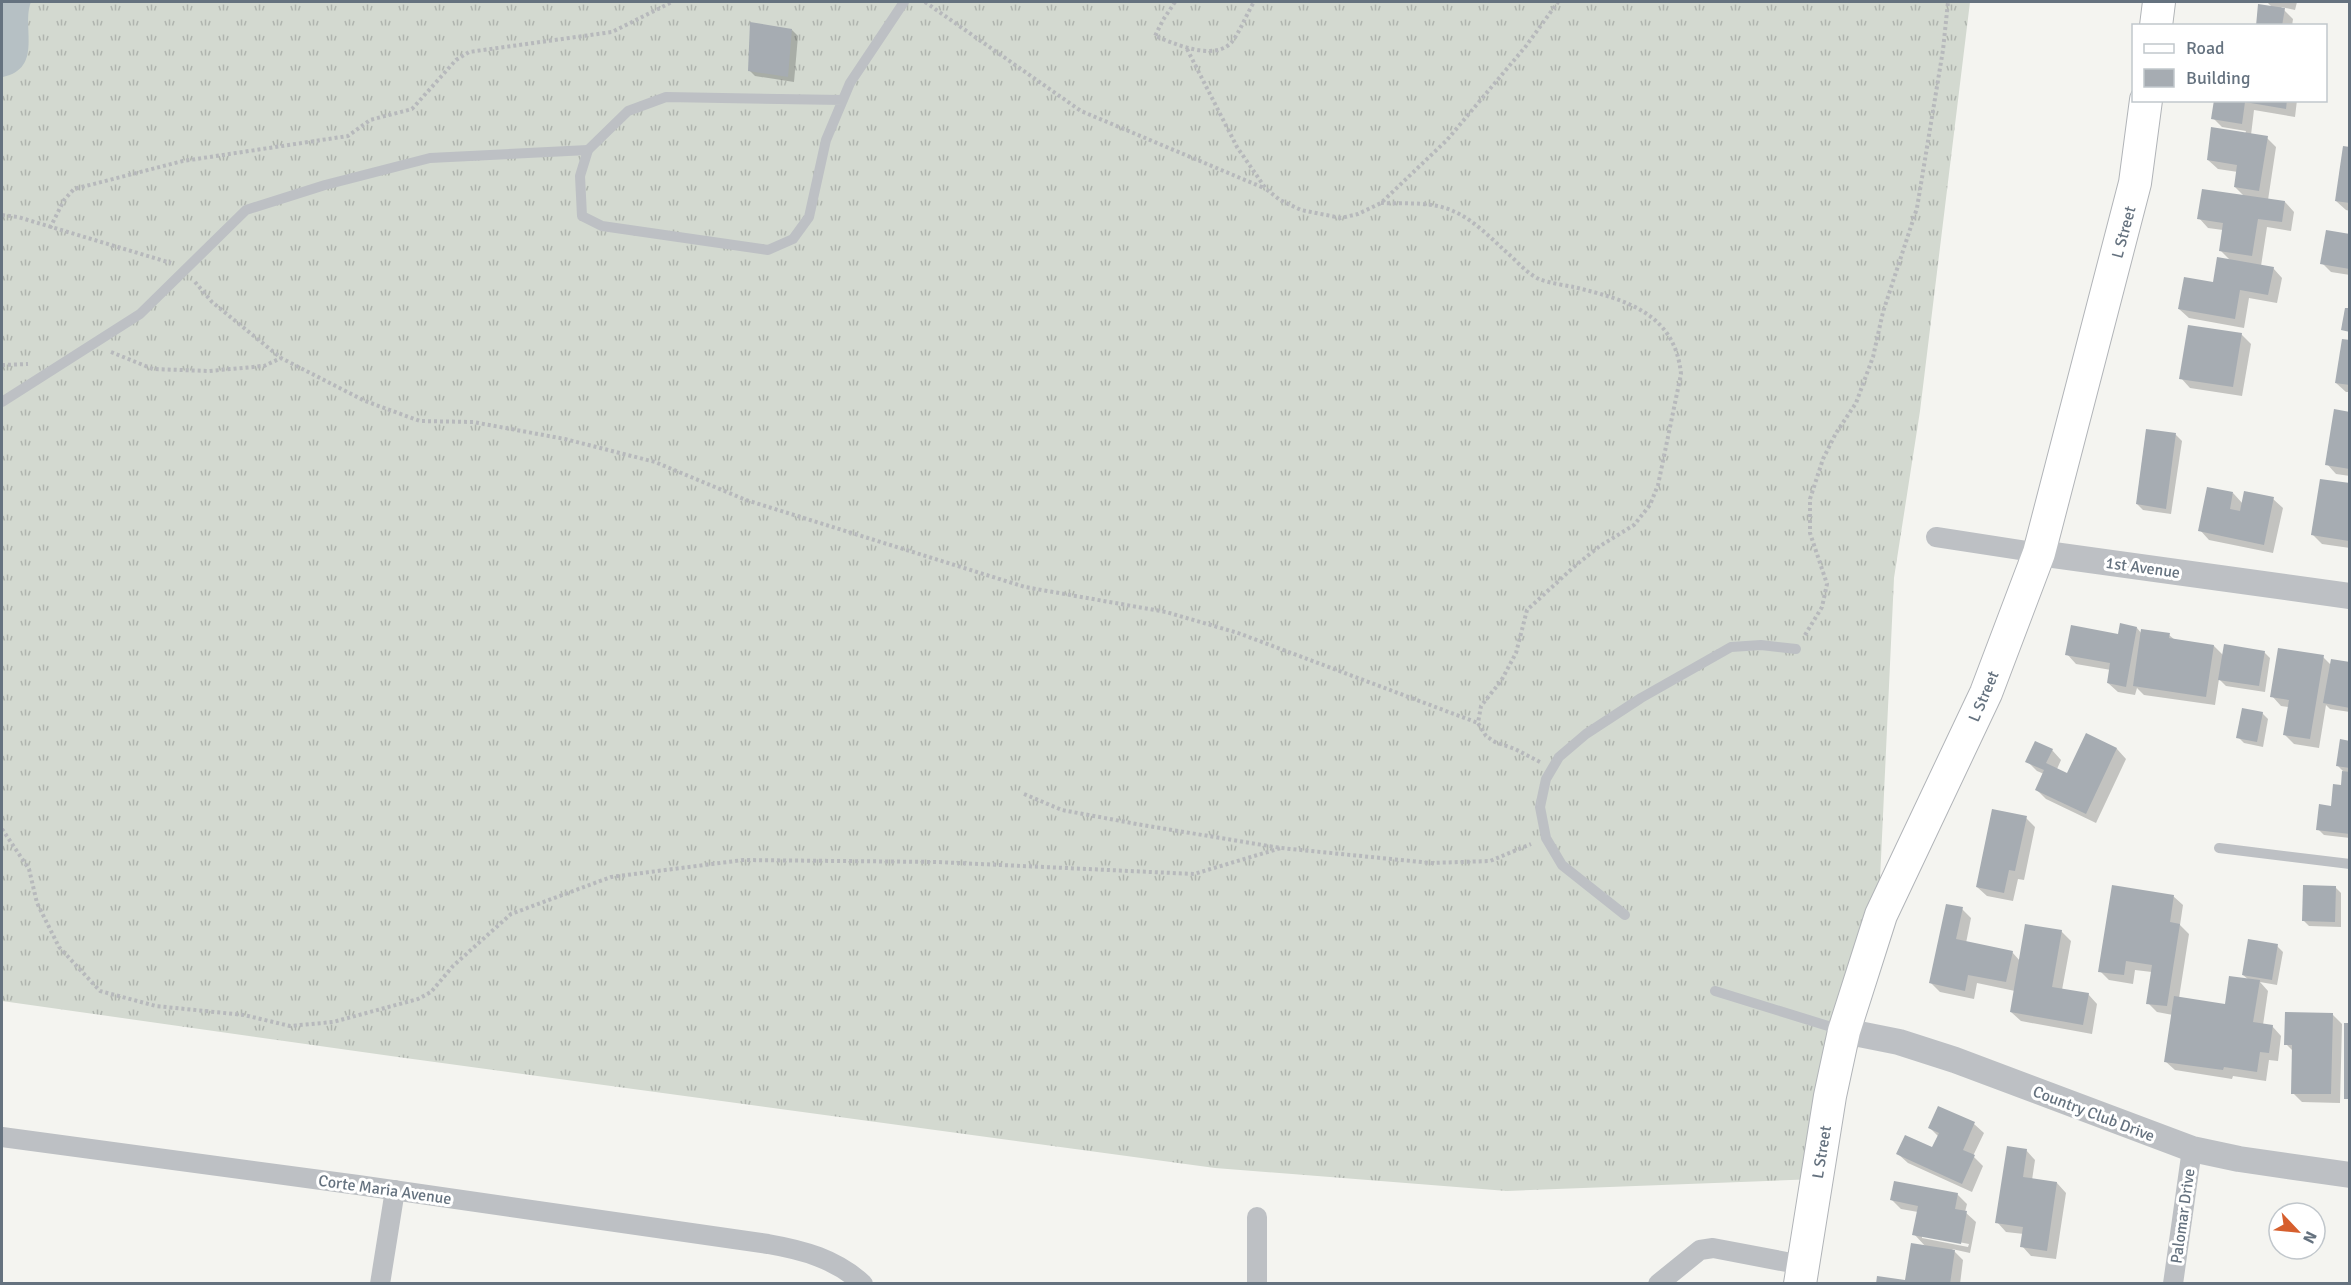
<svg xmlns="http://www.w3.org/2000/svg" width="2351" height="1285" viewBox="0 0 2351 1285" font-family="Signika,sans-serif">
  <defs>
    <pattern id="grass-tufts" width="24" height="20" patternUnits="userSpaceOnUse" patternTransform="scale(1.5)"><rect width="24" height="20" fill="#d3d9d0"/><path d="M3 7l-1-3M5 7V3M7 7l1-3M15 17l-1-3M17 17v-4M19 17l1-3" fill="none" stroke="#afb4ae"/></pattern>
  </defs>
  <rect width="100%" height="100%" fill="#f4f4f0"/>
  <path fill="url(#grass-tufts)" d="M2 2H1970L1920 411 1894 578 1878 923 1816 1179 1507 1191 1215 1168 398 1057 2 1001Z"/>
  <path fill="#b6c0c4" d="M2 2H31C21 26 44 68 3 77Z"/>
  <g fill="#0003" fill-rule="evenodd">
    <path d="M2267 2H2297L2295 10 2281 7 2293 19 2292 26H2257L2273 8Z"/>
    <path d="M792 30 798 36 794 82 755 76 749 70Z"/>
    <path d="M2216 100H2297L2295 117 2254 110 2251 135 2267 138 2276 147 2268 200 2285 202 2294 212 2291 231 2267 227 2261 266 2273 268 2282 278 2277 303 2249 298 2244 328 2189 318 2179 309 2214 284 2231 261 2221 251 2223 230 2208 228 2199 218 2245 197 2235 187 2238 172 2218 169 2208 160 2245 134 2246 131 2222 127 2213 118Z"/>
    <path d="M2350 149V211L2346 210 2336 201Z"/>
    <path d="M2350 236V275L2331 272 2322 263Z"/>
    <path d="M2241 334 2251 344 2242 396 2190 388 2181 378Z"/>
    <path d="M2350 342V392H2346L2336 383Z"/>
    <path d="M2350 413V476L2336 474 2327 464Z"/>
    <path d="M2148 431 2176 435 2182 441 2171 514 2143 510 2137 504Z"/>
    <path d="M2350 485V548L2322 544 2312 534Z"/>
    <path d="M2233 493 2243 504 2273 499 2283 508 2273 553 2209 540 2200 530Z"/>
    <path d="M2137 628 2142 634 2169 635 2175 640 2214 646 2224 656 2264 652 2270 658 2265 692 2226 686 2219 679 2215 705 2144 695 2137 688 2135 695 2118 692 2108 683 2111 670 2076 664 2067 654Z"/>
    <path d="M2323 657 2331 665 2350 664V712L2330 709 2326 705 2319 748 2294 744 2285 735 2289 707 2281 706 2272 696Z"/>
    <path d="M2262 713 2268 719 2263 747 2244 743 2238 737Z"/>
    <path d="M2086 735 2117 749 2126 759 2096 823 2046 799 2037 790 2044 774 2037 771 2027 761 2052 750 2061 760 2057 769 2068 775Z"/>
    <path d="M2350 742V838L2324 835 2318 829 2332 808 2342 787 2344 772 2338 766Z"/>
    <path d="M2026 818 2035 827 2024 880 2018 879 2013 901 1987 896 1977 887Z"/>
    <path d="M2335 887 2341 893V927L2309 926 2303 920Z"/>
    <path d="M2173 896 2183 905 2180 925 2189 934 2179 998 2226 1005 2249 980 2243 975 2277 946 2283 952 2277 985 2260 982 2268 991 2263 1025 2272 1026 2281 1036 2278 1061 2269 1060 2266 1081 2233 1076 2232 1079 2175 1070 2165 1061 2173 1015 2157 1012 2148 1003 2152 972 2135 970 2133 984 2109 980 2100 971Z"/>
    <path d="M1962 909 1971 918 1966 943 2012 952 2020 961 2061 931 2071 941 2062 990 2088 994 2097 1004 2092 1034 2021 1021 2011 1012 2015 991 1977 983 1974 999 1940 992 1931 983Z"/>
    <path d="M2333 1015 2342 1024 2340 1103 2302 1102 2293 1093 2294 1052 2286 1044Z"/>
    <path d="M1939 1108 1974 1124 1984 1133 1973 1156 1983 1166 1972 1192 1908 1163 1898 1154 1933 1149 1939 1137 1930 1128Z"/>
    <path d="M2026 1150 2035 1160 2032 1180 2057 1183 2066 1193 2056 1259 2031 1256 2022 1246 2024 1234 2006 1232 1997 1222Z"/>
    <path d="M1957 1194 1967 1204 1965 1212 1976 1222 1970 1253 1952 1249 1963 1260 1960 1284H1877L1906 1282 1926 1247 1914 1234 1918 1212 1901 1209 1892 1200ZM1922 1235 1969 1244 1968 1247 1922 1238Z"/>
  </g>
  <g fill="#a6acb2">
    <path d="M2258 4 2285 8 2282 26H2256Z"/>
    <path d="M750 22 792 29 788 77 748 71Z"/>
    <path d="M2214 100H2287L2286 109 2245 102 2242 124 2211 119Z"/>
    <path d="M2211 127 2268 136 2259 191 2234 187 2237 165 2207 160Z"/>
    <path d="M2343 146 2350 147V203L2335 201Z"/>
    <path d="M2202 189 2285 201 2282 222 2258 219 2252 256 2219 251 2223 223 2197 219Z"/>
    <path d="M2326 230 2350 234V269L2320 264Z"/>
    <path d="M2217 257 2274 267 2268 295 2240 290 2235 319 2178 309 2184 277 2213 282Z"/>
    <path d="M2345 308H2350V332L2341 330Z"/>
    <path d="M2188 325 2242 333 2233 387 2179 379Z"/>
    <path d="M2342 339 2350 340V385L2335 383Z"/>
    <path d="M2334 409 2350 412V469L2325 465Z"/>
    <path d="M2146 429 2176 433 2166 509 2136 504Z"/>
    <path d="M2320 479 2350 483 2349 541 2311 535Z"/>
    <path d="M2207 487 2233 492 2230 509 2240 511 2244 491 2274 497 2264 545 2198 531Z"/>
    <path d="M2120 623 2137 627 2126 687 2107 683 2110 663 2065 655 2071 625 2118 634Z"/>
    <path d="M2141 629 2170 633 2169 638 2214 645 2206 697 2133 686Z"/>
    <path d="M2224 644 2265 651 2259 686 2218 680Z"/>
    <path d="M2278 648 2324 655 2310 739 2283 735 2289 700 2270 697Z"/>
    <path d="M2331 659 2350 662V708L2323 703Z"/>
    <path d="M2242 708 2263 712 2257 742 2236 738Z"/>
    <path d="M2086 733 2117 748 2086 814 2035 790 2044 770 2025 762 2035 741 2053 749 2046 763 2067 773Z"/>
    <path d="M2340 739 2350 741V768L2336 766Z"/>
    <path d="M2342 771 2350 772V834L2316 830 2319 804 2331 806 2333 784 2341 785Z"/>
    <path d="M1992 809 2027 816 2015 871 2009 870 2004 893 1976 887Z"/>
    <path d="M2112 885 2174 895 2170 922 2180 924 2167 1006 2146 1004 2152 965 2126 961 2124 975 2098 972Z"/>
    <path d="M2303 885 2336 886 2335 922 2302 921Z"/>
    <path d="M1946 904 1963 907 1956 939 2013 951 2006 982 1968 975 1965 991 1929 983Z"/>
    <path d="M2025 924 2062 930 2052 987 2089 993 2083 1025 2010 1012Z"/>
    <path d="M2248 939 2278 944 2272 980 2242 975Z"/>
    <path d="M2229 976 2260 980 2253 1022 2273 1025 2269 1053 2260 1052 2257 1072 2224 1067 2223 1070 2164 1062 2174 996 2225 1004Z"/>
    <path d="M2285 1012 2333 1013 2331 1094H2291L2292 1045H2284Z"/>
    <rect x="2344" y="1023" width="6" height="76"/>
    <path d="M1938 1106 1975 1122 1963 1150 1975 1155 1962 1184 1896 1154 1905 1135 1932 1147 1939 1133 1928 1128Z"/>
    <path d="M2007 1146 2027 1149 2023 1177 2057 1182 2047 1251 2020 1247 2023 1227 1995 1223Z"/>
    <path d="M1894 1181 1958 1193 1955 1209 1967 1211 1961 1244 1912 1235 1918 1206 1890 1200Z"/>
    <path d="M1911 1243 1955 1250 1950 1284H1876L1877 1276 1905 1280Z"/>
  </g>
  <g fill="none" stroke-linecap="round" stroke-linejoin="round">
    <defs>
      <g id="primary">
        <path d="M2156 26 2159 2"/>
        <path d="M1800 1284 1830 1096 1844 1031 1881 915 1986 693 2039 553 2135 183 2146 100"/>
      </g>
    </defs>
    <use href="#primary" stroke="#b1b4b8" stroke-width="34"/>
    <g stroke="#b7b9bc" stroke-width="4" stroke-dasharray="3 3" stroke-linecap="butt">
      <path d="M925 2 1081 111 1264 188"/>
      <path d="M1175 2 1163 20 1155 36C1175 44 1213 61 1231 43 1239 34 1247 13 1254 2"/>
      <path d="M1187 49 1237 147 1266 189 1280 200 1301 210 1341 218 1358 214 1381 203 1447 140 1526 46 1558 2"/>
      <path d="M1381 203C1404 204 1431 201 1453 211 1472 219 1489 236 1504 250 1515 259 1526 273 1539 279 1549 283 1563 285 1574 287 1626 300 1675 313 1681 374L1658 485 1650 505 1634 525 1600 546 1576 565 1527 610 1516 653 1501 681 1481 706 1478 723 1486 736 1495 742 1515 749 1540 762"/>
      <path d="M2 215 18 217 171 263"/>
      <path d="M50 228 64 200 74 189 183 161 348 136 370 120 412 109 456 60 469 52 612 32 672 2"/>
      <path d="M195 282 212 302 281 358 365 401 420 421 473 422 565 439 655 462 746 500 1025 587 1166 612 1238 633 1478 723"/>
      <path d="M111 352 153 369 209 371 264 366 281 358"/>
      <path d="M2 365 28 364"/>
      <path d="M1805 635 1822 607 1827 584 1810 533V499L1823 459 1836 433 1856 403 1873 357 1883 312 1917 208 1943 50 1948 2"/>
      <path d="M1024 794 1062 810 1142 825 1281 848 1431 863 1490 861 1531 844"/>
      <path d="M2 829 29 869 37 903 59 947 100 991 156 1006 244 1015 290 1026 333 1022 418 999 431 992 453 966 511 914 611 877 743 860 937 862 1194 874 1281 848"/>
    </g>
    <g stroke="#bdc0c4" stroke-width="10">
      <path d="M843 100 666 97 628 111 588 150 580 176 582 216 602 226 768 250 793 239 809 217 826 140 850 83 904 2"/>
      <path d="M2 402 140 314 246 210 325 185 430 158 588 150"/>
      <path d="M2219 848 2350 864"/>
      <path d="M1625 915 1562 865 1546 838 1540 807 1546 779 1559 757 1586 734 1641 698 1731 647 1761 645 1796 649"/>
      <path d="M1715 991 1841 1030"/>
    </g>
    <g stroke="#bdc0c4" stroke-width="20">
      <path d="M1936 537 2039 553"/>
      <path d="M2 1137 358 1185 768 1244C803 1250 836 1259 863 1284"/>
      <path d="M1257 1217V1284"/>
      <path d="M380 1284 395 1190"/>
      <path d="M1658 1284 1700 1250 1713 1248 1802 1265"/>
      <path d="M2173 1284 2192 1149"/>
    </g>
    <g stroke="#bdc0c4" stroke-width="26">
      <path d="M2039 553 2350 596"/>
      <path d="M1844 1031 1899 1042 1955 1060 2192 1149 2239 1159 2350 1175"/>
    </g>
    <use href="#primary" stroke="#fff" stroke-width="32"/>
  </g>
  <g text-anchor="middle" stroke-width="6" stroke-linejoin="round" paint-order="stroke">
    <g font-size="16" fill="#65727f" stroke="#fff">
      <text transform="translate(2123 232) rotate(-75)" y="6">L Street</text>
      <text transform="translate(2143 567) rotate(8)" y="6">1st Avenue</text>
      <text transform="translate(1983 696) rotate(-67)" y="6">L Street</text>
      <text transform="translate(2094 1113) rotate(21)" y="6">Country Club Drive</text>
      <text transform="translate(1821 1152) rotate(-81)" y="6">L Street</text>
      <text transform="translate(385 1189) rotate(8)" y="6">Corte Maria Avenue</text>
      <text transform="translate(2182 1216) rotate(-82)" y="6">Palomar Drive</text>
    </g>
  </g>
  <rect width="2351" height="1285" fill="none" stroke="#65727f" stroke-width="6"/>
  <rect x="2132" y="24" width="195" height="78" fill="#ffffff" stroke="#c1c7cc" stroke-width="1.5"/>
  <rect x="2144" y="44" width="30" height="9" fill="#ffffff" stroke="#c1c7cc" stroke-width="1.5"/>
  <text x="2186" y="54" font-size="18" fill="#65727f">Road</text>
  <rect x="2144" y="69" width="30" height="18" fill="#a6acb2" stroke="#c1c7cc" stroke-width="1.5"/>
  <text x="2186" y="84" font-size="18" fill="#65727f">Building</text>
  <g transform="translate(2297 1231) rotate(116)"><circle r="28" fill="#ffffff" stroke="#c1c7cc" stroke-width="1.5"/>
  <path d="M0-4.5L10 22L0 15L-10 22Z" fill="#d65f2e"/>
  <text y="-9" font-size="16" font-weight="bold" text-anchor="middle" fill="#65727f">N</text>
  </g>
</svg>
